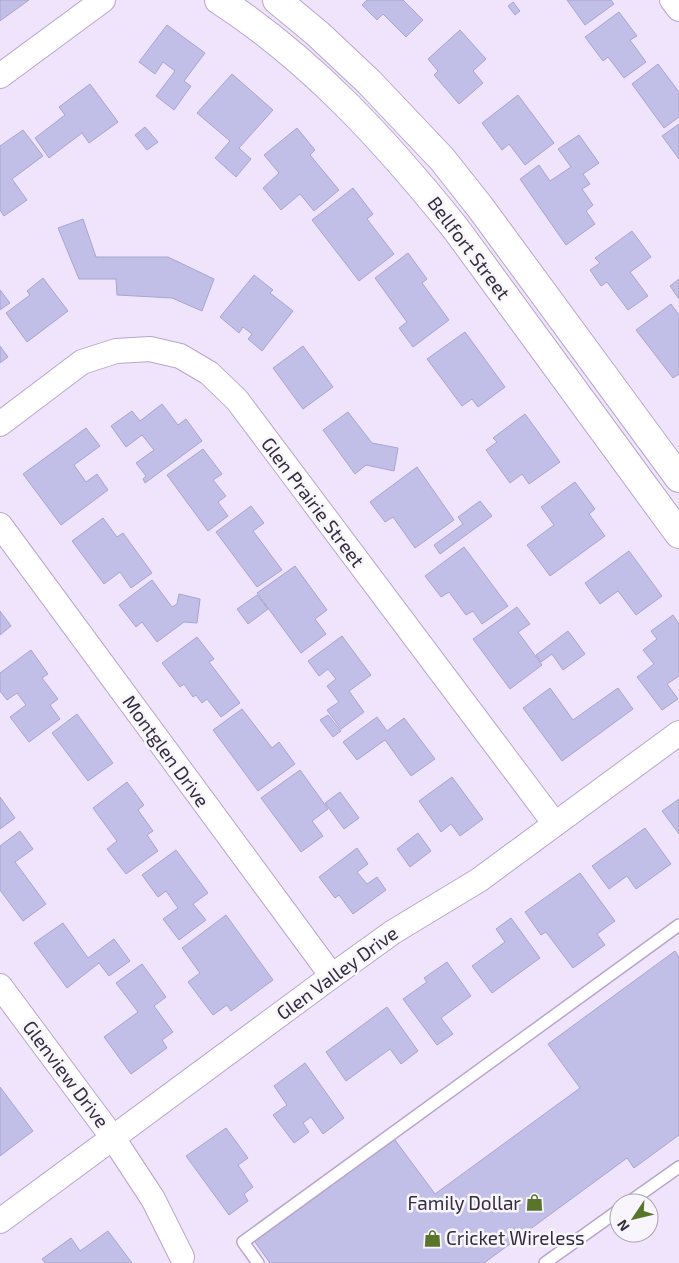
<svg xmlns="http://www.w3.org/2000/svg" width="679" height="1263" viewBox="0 0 679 1263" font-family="'Exo 2',sans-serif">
  <rect width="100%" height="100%" fill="#efe4fc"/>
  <g fill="#c1bfe7" stroke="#a8a6cd">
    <path d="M0 0H29L0 21Z"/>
    <path d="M367 0H403L423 20 406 37 383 14 377 20 362 5Z"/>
    <path d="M567 0H611L614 4 585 25Z"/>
    <path d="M513 2 520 11 515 15 508 6Z"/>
    <path d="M619 12 637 36 630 40 646 62 624 78 608 57 603 61 585 37Z"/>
    <path d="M167 25 205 53 184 81 191 86 174 110 156 96 175 71 163 62 155 74 139 62Z"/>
    <path d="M460 30 486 59 473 71 483 83 459 104 434 75 438 71 428 59Z"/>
    <path d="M658 64 679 92V117L664 128 632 84Z"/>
    <path d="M232 74 273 110 239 148 251 159 236 177 215 158 230 141 197 113Z"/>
    <path d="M90 84 118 122 89 143 82 133 49 158 35 138 65 115 59 107Z"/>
    <path d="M518 95 554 143 525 165 509 144 502 150 482 123Z"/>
    <path d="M679 124V159L662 136Z"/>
    <path d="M145 127 158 142 147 150 135 135Z"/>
    <path d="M297 128 315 150 310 155 339 190 314 211 300 194 281 210 263 188 279 173 264 155Z"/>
    <path d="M23 130 43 156 12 179 27 200 4 216 0 210V146Z"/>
    <path d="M579 135 599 163 583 174 590 184 582 189 593 205 586 211 595 224 566 245 520 179 539 165 550 181 571 167 558 149Z"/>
    <path d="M353 188 373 214 367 219 394 254 359 281 312 220Z"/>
    <path d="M83 219 96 257H168L214 279 202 311 172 298 117 295 116 279H79L58 228Z"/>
    <path d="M632 231 651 257 630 272 648 296 628 310 607 282 601 286 590 270 600 263 595 258Z"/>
    <path d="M408 253 427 279 422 283 449 320 413 347 399 328 407 322 375 278Z"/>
    <path d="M254 275 273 290 270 293 293 311 262 351 248 339 252 334 243 327 239 333 220 317Z"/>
    <path d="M43 278 68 311 27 342 6 313 30 295 27 291Z"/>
    <path d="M679 279V299L670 286Z"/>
    <path d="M0 290 10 303 0 310Z"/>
    <path d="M671 304 679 315V374L673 378 636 330Z"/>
    <path d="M465 332 505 387 478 407 472 399 462 406 427 359Z"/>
    <path d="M0 346 8 357 0 363Z"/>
    <path d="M303 346 333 387 303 409 273 368Z"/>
    <path d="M162 404 178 425 186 419 202 441 145 483 143 479 146 476 136 463 154 450 142 435 126 447 111 426 132 411 140 421Z"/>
    <path d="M348 412 372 443 398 448 394 471 366 465 355 474 323 430Z"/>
    <path d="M525 414 560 462 529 484 522 474 510 483 486 450 497 442 493 438Z"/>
    <path d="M86 428 100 446 74 465 86 482 97 474 108 490 61 525 23 474Z"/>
    <path d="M203 449 222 474 213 480 226 496 218 502 228 516 208 531 167 475Z"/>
    <path d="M417 467 454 520 415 548 393 517 385 522 370 502Z"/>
    <path d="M575 482 595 509 589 514 605 536 550 576 527 545 554 525 541 507Z"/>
    <path d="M480 501 492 516 440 554 434 545 463 524 458 517Z"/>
    <path d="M251 506 264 523 253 531 282 570 257 587 216 532Z"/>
    <path d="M103 518 117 537 123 533 152 573 131 588 120 572 104 584 72 541Z"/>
    <path d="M464 547 508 606 482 624 473 611 466 615 449 592 441 597 425 576Z"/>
    <path d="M629 551 662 596 636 615 618 591 600 604 585 583Z"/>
    <path d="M295 566 327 610 315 619 326 634 301 653 257 593Z"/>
    <path d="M152 580 172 607 177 604 179 594 200 599 197 623 184 622 157 642 142 622 136 627 119 605Z"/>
    <path d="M257 595 268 609 248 624 237 609Z"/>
    <path d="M517 607 530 624 518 632 542 665 510 689 473 639Z"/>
    <path d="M0 611 11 626 0 635Z"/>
    <path d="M673 615 679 624V676L667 684 678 699 662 710 637 677 654 664 643 650 657 639 651 631Z"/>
    <path d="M568 631 585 654 563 670 552 654 541 662 536 655Z"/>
    <path d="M342 636 371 675 349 691 364 712 341 729 327 710 339 702 327 686 336 679 328 669 319 676 308 661Z"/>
    <path d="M197 637 214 659 209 662 240 703 221 717 207 699 202 703 196 695 193 697 184 684 180 687 162 663Z"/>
    <path d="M31 650 48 674 42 678 58 699 50 705 60 719 29 742 10 717 26 705 17 693 7 700 0 691V673Z"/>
    <path d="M550 688 573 720 618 688 633 709 562 761 523 708Z"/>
    <path d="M242 709 272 748 279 742 295 764 258 791 213 730Z"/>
    <path d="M77 714 113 763 88 781 52 733Z"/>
    <path d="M328 715 341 731 333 737 320 720Z"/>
    <path d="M377 717 387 731 404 718 435 759 411 776 385 740 357 760 343 742Z"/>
    <path d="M300 770 328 809 312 821 323 836 301 852 261 798Z"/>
    <path d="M452 777 483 819 460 836 451 824 441 832 419 801Z"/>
    <path d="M127 782 144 805 138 810 153 831 147 835 158 851 126 874 107 849 117 841 93 808Z"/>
    <path d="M340 792 359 818 344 829 325 803Z"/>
    <path d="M0 797 15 818 0 829Z"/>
    <path d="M679 799V834L662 811Z"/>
    <path d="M645 828 671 864 636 889 627 876 609 889 592 866Z"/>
    <path d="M20 831 33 849 15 862 46 904 23 921 0 890V846Z"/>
    <path d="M418 833 431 851 410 867 397 849Z"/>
    <path d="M357 848 368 864 357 872 367 884 377 877 386 890 353 914 339 895 335 898 319 877Z"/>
    <path d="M176 850 208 893 193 904 206 920 179 940 163 919 178 908 166 891 158 897 142 875Z"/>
    <path d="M580 873 615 921 597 934 605 945 573 968 546 932 541 935 525 912Z"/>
    <path d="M226 915 273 980 231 1011 227 1005 213 1015 188 982 200 973 182 948Z"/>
    <path d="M511 918 540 958 492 993 472 966 505 942 496 929Z"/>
    <path d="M63 923 88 958 114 939 130 961 109 976 99 963 67 988 34 943Z"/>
    <path d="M675 951 679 957V1135L634 1168 627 1158 484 1263H270L252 1238 392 1136 435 1194 580 1088 548 1044Z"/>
    <path d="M447 962 471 996 441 1018 453 1034 437 1045 403 999 427 982 424 978Z"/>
    <path d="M142 964 166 997 154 1006 173 1032 162 1040 167 1048 131 1074 104 1037 138 1012 116 983Z"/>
    <path d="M387 1007 418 1051 401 1064 390 1049 346 1081 326 1052Z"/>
    <path d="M305 1063 344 1118 323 1134 311 1117 303 1123 309 1132 294 1143 273 1115 287 1105 274 1086Z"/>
    <path d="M0 1087 33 1131 0 1156Z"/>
    <path d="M226 1128 248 1158 238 1165 253 1187 244 1194 248 1201 229 1215 186 1156Z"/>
    <path d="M108 1231 132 1263H45L42 1259 71 1238 80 1251Z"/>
  </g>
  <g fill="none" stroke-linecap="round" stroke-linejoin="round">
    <defs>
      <g id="service">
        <path d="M628 1203 679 1167"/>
        <path d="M258 1263 243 1242 679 925"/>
        <path d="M545 1263 619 1210"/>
      </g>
      <g id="minor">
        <path d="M672 0 679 9"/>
        <path d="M0 76 103 0"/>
        <path d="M0 424 82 362 116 351 150 349 180 356 209 373 237 400 555 824"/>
        <path d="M0 525 332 976"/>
        <path d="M0 986 113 1138 153 1199 182 1257"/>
        <path d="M0 1221 332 976 393 932 479 880 679 733"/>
      </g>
      <g id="secondary">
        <path d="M219 0C312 60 387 143 456 229L679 534"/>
        <path d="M277 0 318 34 369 82 442 159 480 207 679 478"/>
      </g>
    </defs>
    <use href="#service" stroke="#b9a6cb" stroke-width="14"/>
    <use href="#minor" stroke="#b9a6cb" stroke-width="26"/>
    <use href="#secondary" stroke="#b9a6cb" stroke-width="30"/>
    <use href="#service" stroke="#fff" stroke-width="11"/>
    <use href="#minor" stroke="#fff" stroke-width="24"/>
    <use href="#secondary" stroke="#fff" stroke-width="28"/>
  </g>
  <defs>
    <symbol id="shop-bare" viewBox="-9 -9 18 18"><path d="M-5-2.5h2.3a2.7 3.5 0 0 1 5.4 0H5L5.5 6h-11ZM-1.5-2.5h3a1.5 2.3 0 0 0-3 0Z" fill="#58752a" stroke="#f9f5fd" stroke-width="2.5" paint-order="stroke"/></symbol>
  </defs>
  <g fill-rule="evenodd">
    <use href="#shop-bare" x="522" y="1190" width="25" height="25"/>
    <use href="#shop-bare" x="420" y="1226" width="25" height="25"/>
  </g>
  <g text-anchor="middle" stroke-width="5" stroke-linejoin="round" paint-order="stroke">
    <g font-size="19" fill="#342d3c" stroke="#f9f5fd">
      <text transform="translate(469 248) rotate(53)" y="7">Bellfort Street</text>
      <text transform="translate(313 502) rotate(53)" y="7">Glen Prairie Street</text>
      <text transform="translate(166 751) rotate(54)" y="7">Montglen Drive</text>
      <text transform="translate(337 973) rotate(-36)" y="7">Glen Valley Drive</text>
      <text transform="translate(66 1074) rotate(53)" y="7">Glenview Drive</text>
    </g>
    <g font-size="19" fill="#342d3c" stroke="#f9f5fd" text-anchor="end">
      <text x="521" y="1210">Family Dollar</text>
      <text x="446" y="1245" text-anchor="start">Cricket Wireless</text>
    </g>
  </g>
  <g transform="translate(634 1218) rotate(235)"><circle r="24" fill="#f9f5fd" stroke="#aaa5b0"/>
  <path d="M0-4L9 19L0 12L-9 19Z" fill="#58752a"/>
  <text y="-8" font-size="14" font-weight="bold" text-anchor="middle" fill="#342d3c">N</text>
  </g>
</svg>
